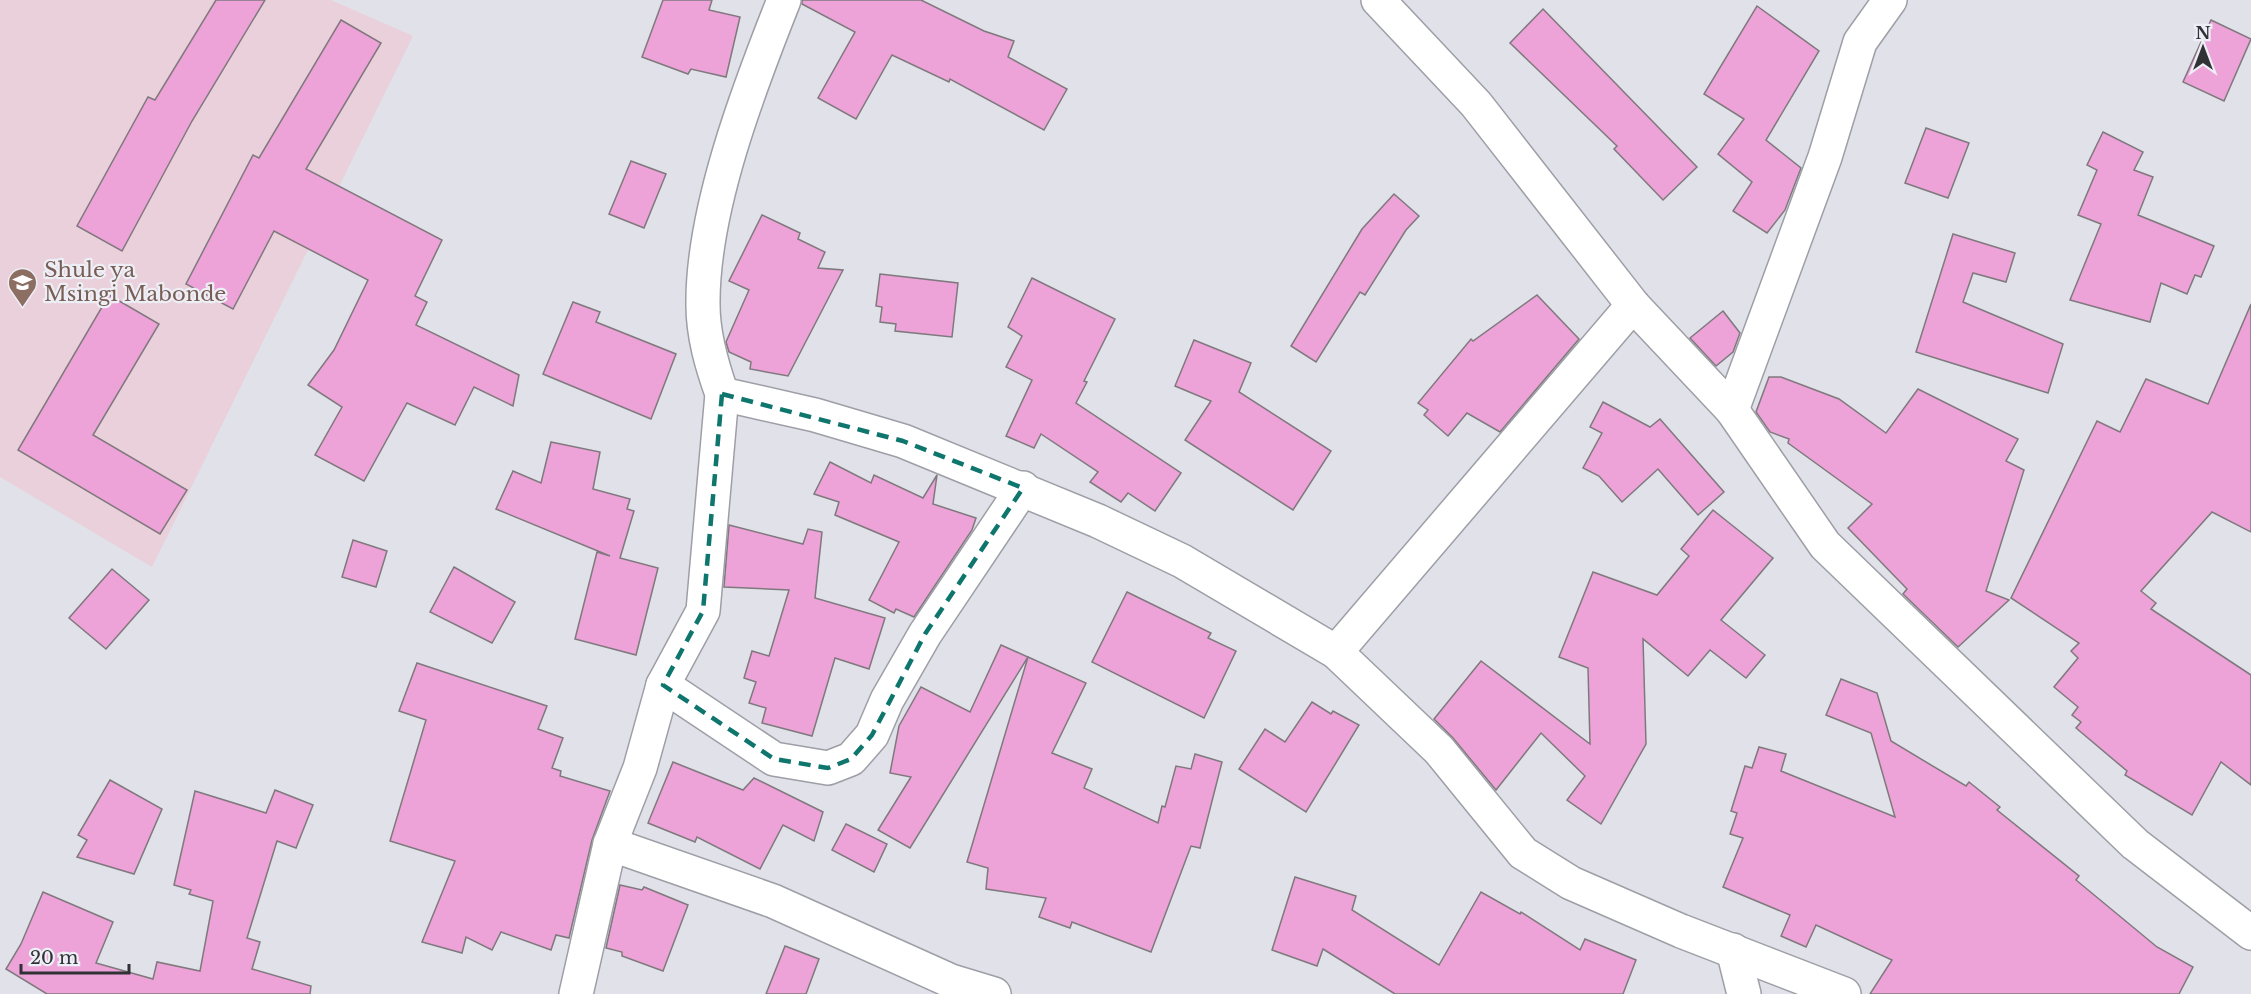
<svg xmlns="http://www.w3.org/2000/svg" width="2251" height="994" viewBox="0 0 2251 994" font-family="'Libre Baskerville',serif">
  <rect width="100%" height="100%" fill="#e0e1e9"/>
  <path fill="#e9d0da" d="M0 0H331L413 36 152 567 0 477Z"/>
  <g fill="#eda2d8" stroke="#7f797d" stroke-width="1.5">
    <path d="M216 0H265L192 121 122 251 77 226 148 97 155 100Z"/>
    <path d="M663 0H712L709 10 740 17 726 77 691 69 688 74 642 57Z"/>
    <path d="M802 0H921L984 31 1014 41 1008 57 1067 89 1044 130 950 79 949 82 892 55 856 119 818 98 855 32 802 4Z"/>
    <path d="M1757 6 1819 51 1766 140 1801 168 1785 210 1767 233 1733 211 1752 182 1718 154 1744 119 1704 94Z"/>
    <path d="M1543 9 1697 167 1663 200 1614 149 1617 146 1510 43Z"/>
    <path d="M341 20 381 43 306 169 442 240 415 296 427 302 416 325 519 375 513 406 474 387 455 425 407 403 364 481 315 455 342 407 308 385 334 350 368 280 274 231 233 309 186 284 253 155 259 158Z"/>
    <path d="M2211 20 2251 39 2224 101 2183 82Z"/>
    <path d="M1926 128 1969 143 1948 198 1905 183Z"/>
    <path d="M2103 132 2143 152 2134 170 2153 177 2138 215 2214 246 2201 277 2195 275 2187 294 2161 283 2150 322 2070 300 2101 224 2078 215 2097 170 2087 165Z"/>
    <path d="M631 161 666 174 644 228 609 214Z"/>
    <path d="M1394 194 1419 216 1406 230 1365 295 1360 292 1316 362 1291 346 1362 229Z"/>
    <path d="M762 215 800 233 798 239 825 252 818 268 843 270 788 376 750 369 751 362 729 352 726 342 749 290 729 281Z"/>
    <path d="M1953 234 2015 253 2006 282 1973 273 1963 302 2063 344 2048 393 1916 352Z"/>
    <path d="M880 274 958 283 952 337 895 331 896 324 880 322 882 307 876 306Z"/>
    <path d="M1032 278 1115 319 1084 381 1087 382 1076 403 1181 473 1155 511 1128 493 1121 502 1090 482 1098 472 1041 434 1034 448 1006 436 1032 380 1006 367 1022 336 1008 327Z"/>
    <path d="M109 295 159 324 93 435 187 490 160 534 18 450Z"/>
    <path d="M1537 295 1579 339 1500 432 1467 413 1448 436 1424 415 1428 410 1418 403 1471 339 1473 341Z"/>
    <path d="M573 302 600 312 596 322 676 354 651 419 543 374Z"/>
    <path d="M2251 304V532L2212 512 2141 591 2156 603 2151 609 2251 675V785L2221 762 2192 815 2125 775 2127 771 2076 728 2081 722 2072 715 2078 707 2054 687 2078 658 2071 651 2079 643 2011 598 2097 421 2120 432 2146 379 2208 404Z"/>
    <path d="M1723 311 1740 333 1733 352 1716 366 1690 338Z"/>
    <path d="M1194 340 1251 363 1239 392 1331 451 1293 510 1185 440 1211 401 1175 386Z"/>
    <path d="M1769 377H1781L1839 399 1886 433 1918 389 2018 439 2006 461 2024 470 1986 591 2009 600 1958 647 1903 594 1907 589 1848 528 1872 504 1788 443 1789 439 1770 432 1756 412Z"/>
    <path d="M1603 402 1650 427 1660 419 1724 492 1698 515 1658 469 1622 502 1599 476 1583 468 1602 433 1590 427Z"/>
    <path d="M551 442 600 452 593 489 630 499 627 509 634 511 620 558 658 568 636 655 575 639 597 552 610 556 496 509 513 471 541 483Z"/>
    <path d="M830 462 871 483 874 475 923 498 937 475 933 504 976 518 972 530 914 617 896 609 894 613 869 600 899 542 835 515 839 502 814 494Z"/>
    <path d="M1713 510 1773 558 1721 620 1765 655 1746 678 1710 650 1688 676 1643 639 1646 744 1601 824 1567 800 1585 776 1541 733 1496 790 1453 738 1434 719 1481 661 1590 744 1588 668 1559 657 1593 572 1657 595 1689 556 1681 549Z"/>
    <path d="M729 525 803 544 808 529 822 532 815 598 885 618 869 669 835 658 812 736 762 723 766 708 749 703 756 682 744 678 752 651 769 656 789 590 724 587Z"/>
    <path d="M353 540 387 551 376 587 342 577Z"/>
    <path d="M454 567 515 602 492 643 430 612Z"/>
    <path d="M112 569 149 600 106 649 69 618Z"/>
    <path d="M1127 592 1211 633 1208 638 1236 651 1204 718 1092 662Z"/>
    <path d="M1001 645 1028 657 910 848 878 830 911 777 890 773 899 726 921 687 970 712Z"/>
    <path d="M1028 657 1086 683 1052 753 1092 769 1084 788 1158 823 1162 806 1165 807 1176 766 1191 769 1195 754 1222 762 1200 848 1191 846 1151 952 1072 922 1070 928 1039 917 1046 898 986 889 988 868 967 862Z"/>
    <path d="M417 663 547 706 538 729 563 738 552 768 561 771 560 776 610 791 592 840 569 938 556 935 551 950 501 932 492 950 466 937 462 953 422 942 455 861 390 841 426 720 399 711Z"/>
    <path d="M1841 679 1877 693 1891 741 1966 786 1969 782 2000 807 1997 810 2079 876 2076 880 2157 947 2193 967 2179 994H1870L1892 960 1816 925 1806 947 1781 936 1790 915 1723 887 1743 838 1730 834 1737 813 1731 811 1745 766 1752 768 1759 747 1786 754 1781 771 1895 817 1871 733 1826 715Z"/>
    <path d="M1312 702 1331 714 1333 711 1359 725 1306 812 1239 769 1265 729 1285 742Z"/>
    <path d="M673 762 743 790 754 778 823 812 814 841 783 825 760 869 697 837 695 842 648 823Z"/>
    <path d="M110 780 162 809 134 874 77 857 87 840 78 835Z"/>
    <path d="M275 790 313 805 296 848 277 841 247 938 260 942 252 969 311 986 310 994H47L6 969 21 944 43 892 113 922 96 963 153 979 157 962 200 971 213 901 189 894 191 890 174 885 195 791 266 813Z"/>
    <path d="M846 824 887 844 874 872 832 850Z"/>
    <path d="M1295 877 1356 896 1352 910 1439 965 1481 892 1520 914 1521 912 1580 950 1585 939 1636 960 1623 994H1395L1323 949 1317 966 1272 950Z"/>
    <path d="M620 885 642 890 644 887 688 905 663 971 622 956V952L606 948Z"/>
    <path d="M785 946 819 959 806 994H766Z"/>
  </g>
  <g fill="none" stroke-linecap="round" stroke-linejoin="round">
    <defs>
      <g id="minor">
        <path d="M1378 0 1476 104 1633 305 1732 410 1825 545 2135 844 2251 933"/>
        <path d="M722 394 815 415 903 441 1098 521 1182 561 1336 652 1439 750 1523 853 1571 883 1681 931 1844 994"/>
        <path d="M1732 410 1825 157 1860 42 1890 0"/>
        <path d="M1336 652 1633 305"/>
        <path d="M663 685 774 759 828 768 851 759 872 735 887 700 925 634 1023 488"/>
        <path d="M610 844 773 901 951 981 994 994"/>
        <path d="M1733 950 1744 994"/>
        <path d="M576 994 610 844 640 768 663 685 703 611 722 394C712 366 703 336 703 305 702 210 749 88 784 0"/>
      </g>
    </defs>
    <use href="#minor" stroke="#9e9fa6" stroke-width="36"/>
    <use href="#minor" stroke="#fff" stroke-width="33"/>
  </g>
  <path fill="none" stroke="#0f766e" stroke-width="4.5" stroke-dasharray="12 8" stroke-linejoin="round" d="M722 394 903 441 1023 488 925 634 872 735 851 759 828 768 774 759 663 685 703 611Z"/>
  <defs>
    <symbol id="school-pin" viewBox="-11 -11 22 30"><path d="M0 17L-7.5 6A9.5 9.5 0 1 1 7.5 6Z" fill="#8d6e63" stroke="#edeef6"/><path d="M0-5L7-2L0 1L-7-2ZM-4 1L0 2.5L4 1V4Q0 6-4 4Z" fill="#fff"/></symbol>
  </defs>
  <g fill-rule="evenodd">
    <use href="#school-pin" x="6" y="266" width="33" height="45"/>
  </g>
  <g text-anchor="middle" stroke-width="4.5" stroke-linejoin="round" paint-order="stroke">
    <g font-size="21" fill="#785e54" stroke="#edeef6" text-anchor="start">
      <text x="44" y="277">Shule ya<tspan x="44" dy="24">Msingi Mabonde</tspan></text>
    </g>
  </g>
  <g transform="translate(2203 48)" stroke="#edeef6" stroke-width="4.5" paint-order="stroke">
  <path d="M0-4.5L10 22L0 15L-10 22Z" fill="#313235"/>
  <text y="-9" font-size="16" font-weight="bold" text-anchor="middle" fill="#313235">N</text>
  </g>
  <path d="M21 964v9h108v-9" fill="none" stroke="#313235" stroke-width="3"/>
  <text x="30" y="964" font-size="18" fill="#313235" stroke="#edeef6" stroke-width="4.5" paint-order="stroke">20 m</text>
</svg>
